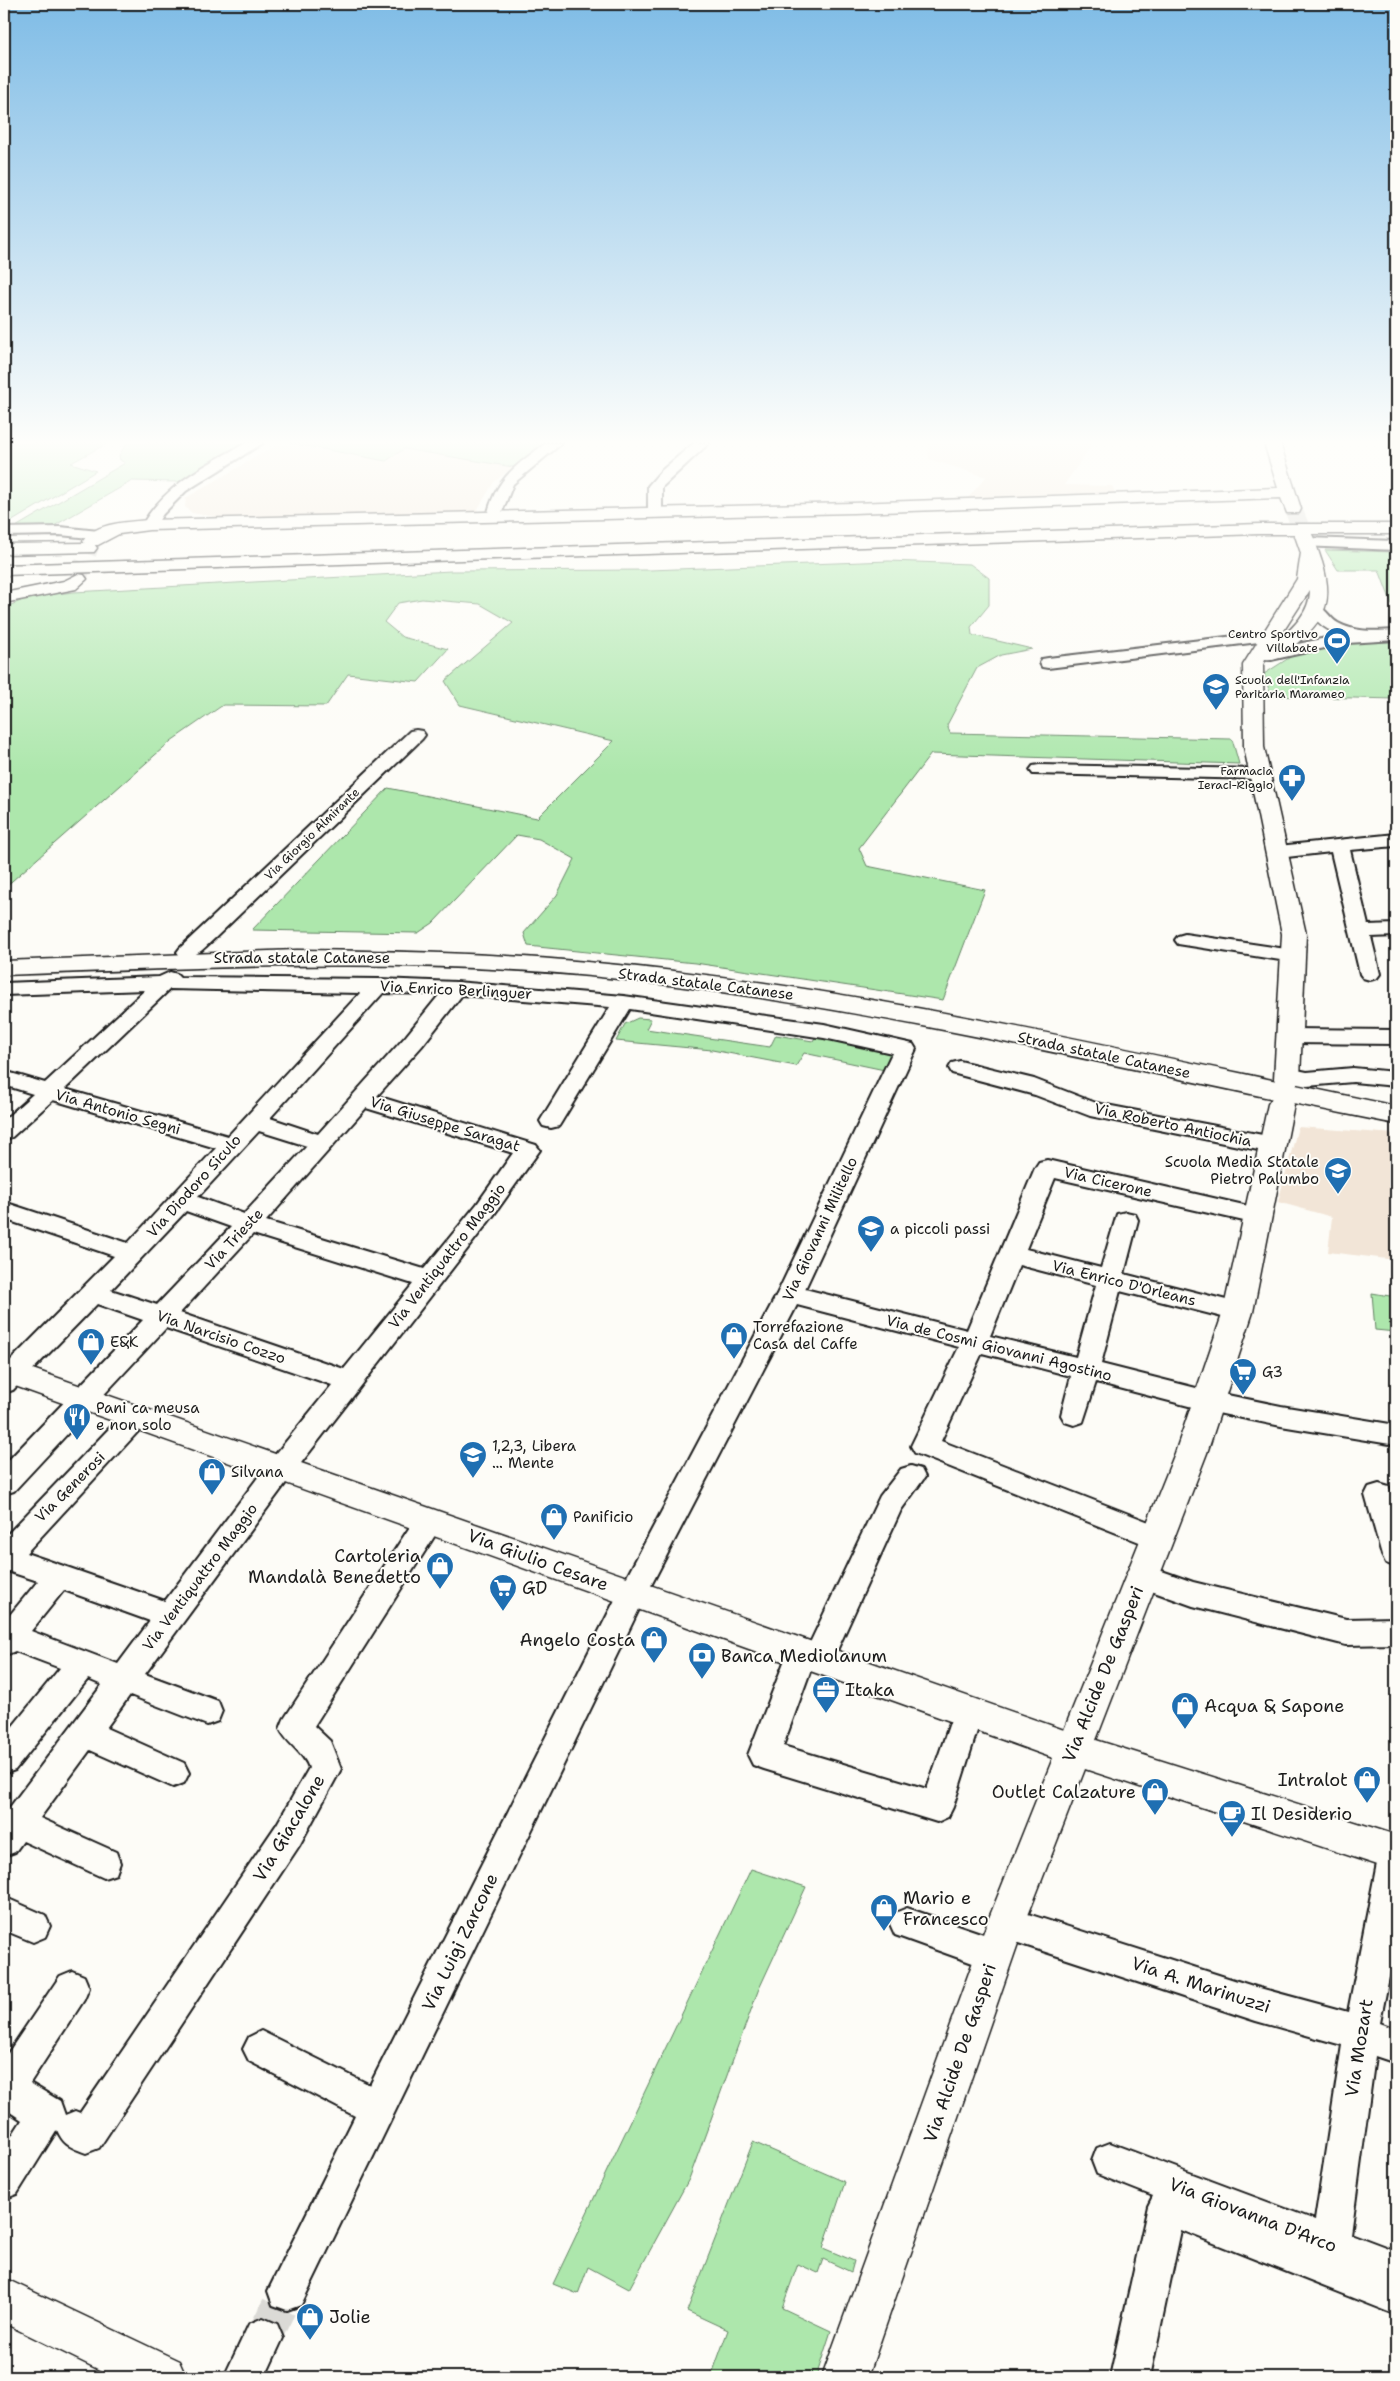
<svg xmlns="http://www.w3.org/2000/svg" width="1400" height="2381" viewBox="0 0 1400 2381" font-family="'Shantell Sans',sans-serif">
  <rect width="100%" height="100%" fill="#fdfcf7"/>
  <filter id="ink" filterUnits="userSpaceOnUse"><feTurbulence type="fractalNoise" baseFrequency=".02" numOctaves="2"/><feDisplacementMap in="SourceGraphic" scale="10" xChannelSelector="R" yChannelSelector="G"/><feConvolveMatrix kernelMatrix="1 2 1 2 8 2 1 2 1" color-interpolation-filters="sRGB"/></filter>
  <g filter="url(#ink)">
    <g fill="#f2e5d7">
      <path d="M280 443 386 461 404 449 513 467 494 482 476 512 227 519 192 513 185 507 186 498Z"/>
      <path d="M928 443H1093L1064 485 1112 486 1116 494 967 499 986 477 929 459Z"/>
      <path d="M1298 1127 1396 1134V1260L1328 1252 1332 1217 1278 1202Z"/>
    </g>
    <g fill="#ade7ac" stroke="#648264">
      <path d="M4 443H108L71 463 96 471 4 526Z"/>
      <path d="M127 443H242L178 482 132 481 52 527 14 528 125 463 120 460 119 455Z"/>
      <path d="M290 443H545L513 467 404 449 386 461Z"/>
      <path d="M1325 550 1396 552V615L1379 570H1338Z"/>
      <path d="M889 561 970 564 989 578V605L971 627 972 635 1032 649 1001 655 977 668 947 725 950 733 1232 739 1239 764 931 754 859 848 867 866 985 890 943 1000 695 963 528 946 524 933 557 895 575 859 539 839 517 835 433 923 418 933 252 930 388 788 537 818 614 741 460 705 445 681 513 623 480 604 422 599 398 603 384 622 402 637 448 649 418 682 348 674 326 706 223 705 171 741 4 888V608L30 597 74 592 451 571 650 570Z"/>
      <path d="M1357 640 1396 641V699L1271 696 1264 674 1292 656Z"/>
      <path d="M638 1018 651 1019 646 1029 770 1047 776 1035 813 1041 816 1036 893 1052 894 1072 804 1053 796 1066 712 1050 616 1041 625 1024Z"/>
      <path d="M1372 1293 1396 1297V1332L1375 1330Z"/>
      <path d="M751 1869 806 1887 758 1991 689 2179 629 2289 588 2267 578 2294 553 2284Z"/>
      <path d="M753 2142 845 2182 823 2248 854 2261 851 2272 823 2259 818 2273 798 2264 782 2308 831 2331 816 2377H711L728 2330 687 2311Z"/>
    </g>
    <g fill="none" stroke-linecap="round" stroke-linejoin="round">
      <path stroke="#dbdad6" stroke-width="35" stroke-dasharray="35 18" stroke-linecap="butt" d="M263 2338 287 2291"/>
      <g stroke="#dbdad6" stroke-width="18" stroke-dasharray="18 9" stroke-linecap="butt">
        <path d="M1293 509 1303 533"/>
        <path d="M78 579 92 541"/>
      </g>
      <defs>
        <g id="street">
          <path d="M246 443H263L186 491 163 514 154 528H144L142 525C166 484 206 465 246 443Z"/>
          <path d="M546 443H562L513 484 499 520H489L487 517C495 478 517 465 546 443Z"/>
          <path d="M694 443H709L662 487V513L660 516H650L648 513V486L661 471Z"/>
          <path d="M60 527 99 531 106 535 99 539 60 535 4 536V528Z"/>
          <path d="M1307 538 1396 541V550L1302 546 1299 543Z"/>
          <path d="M1317 606C1327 609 1330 619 1338 623 1357 633 1375 631 1396 630V640L1347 643 1271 660 1265 659 1263 655 1265 651 1340 635C1326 630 1317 623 1309 611L1311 608Z"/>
          <path d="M1269 632 1275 634 1277 637 1275 640 1048 668 1042 667 1040 663 1042 659 1048 658Z"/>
          <path d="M416 730 422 731 425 735 422 739 215 938C204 948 195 960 180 956L177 952 180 948 410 731Z"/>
          <path d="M1039 765 1260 769 1266 770 1269 774 1266 778 1260 779 1033 774 1030 770 1033 766Z"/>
          <path d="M1396 834V846L1350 850 1368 925 1396 924V936L1371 937 1380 974 1377 978 1370 980 1363 978 1360 974 1331 852 1278 858 1271 856 1268 852 1271 848 1278 846Z"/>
          <path d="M1185 934 1293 950 1300 952 1303 956 1300 960 1293 962 1178 944 1175 940 1178 936Z"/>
          <path d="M170 972 177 974 180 977 379 979 456 982 624 996 824 1024 913 1044 916 1049 805 1289 967 1330 1035 1168 1039 1162 1047 1160 1257 1208 1266 1210 1269 1216 1266 1222 1257 1224 1055 1178 1026 1249 1101 1268 1117 1214 1126 1212 1135 1214 1138 1220 1124 1274 1238 1303 1247 1305 1251 1312 1247 1319 1238 1321 1120 1291 1101 1364 1208 1391 1281 1406 1396 1425V1445L1281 1426 1208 1411 1096 1382 1083 1422 1074 1425 1065 1422 1061 1415 1071 1376 982 1353 941 1441 1167 1529 1171 1537 1167 1545 1157 1549 915 1453 911 1446 959 1347 797 1305 644 1599 301 2305 287 2310 273 2305 268 2291 355 2116 249 2061 243 2049 249 2037 261 2031 370 2085 623 1584 777 1294 892 1053 824 1038 630 1009 559 1126 551 1128 543 1126 540 1121 610 1007 462 995 422 1046 377 1096 536 1145 540 1150 493 1216 291 1476 145 1674 218 1701 222 1711 218 1721 207 1725 130 1695 106 1728 184 1763 189 1773 184 1783 173 1787 90 1750 40 1818 116 1852 120 1863 116 1874 104 1878 23 1841 15 1852 4 1856V1815L102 1685 88 1679 15 1770 4 1774V1737L60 1668 15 1651 4 1656V1622L38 1581 4 1570V1538L127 1410 136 1407 145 1410 149 1417 145 1424 26 1553 165 1601 271 1460 332 1385 166 1328 14 1491 4 1494V1465L143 1320 97 1304 13 1390 4 1393V1367L114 1256 4 1219V1202L128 1243 216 1148 53 1100 12 1137 4 1140V1120L33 1094 4 1085V1071L45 1083 145 990 4 995V983L159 977ZM170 989 360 993 228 1136 65 1089ZM383 993 440 994 406 1036 318 1134 270 1118ZM366 1108 513 1153 477 1204 424 1269 266 1221ZM259 1131 307 1146 244 1214 198 1197ZM186 1211 231 1227 157 1305 111 1290ZM253 1234 413 1284 344 1369 180 1313ZM1019 1265 1096 1285 1076 1357 990 1336ZM64 1590 150 1621 118 1664 31 1631Z"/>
          <path d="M1289 1029 1396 1030V1044L1289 1043 1281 1041 1278 1036 1281 1031Z"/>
          <path d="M960 1061 1034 1079 1096 1103 1273 1137 1281 1140 1285 1145 1281 1150 1273 1153 1090 1116 1035 1095 952 1073 949 1068 952 1063Z"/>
          <path d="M1287 1068 1307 1072 1353 1068 1396 1072V1086L1353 1082 1307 1086 1279 1080 1276 1075 1279 1070Z"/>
          <path d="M911 1466 921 1469 925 1477 901 1510 829 1668 818 1672 811 1669 783 1746 927 1789 957 1702 968 1698 979 1702 983 1712 953 1807 948 1817 937 1822 764 1769 753 1765 748 1755 791 1644 802 1640 810 1643 880 1496 901 1469Z"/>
          <path d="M1379 1484 1389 1487 1396 1507V1567L1386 1563 1382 1555 1365 1495 1369 1487Z"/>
          <path d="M429 1510 439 1513 443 1521 439 1529 314 1726 330 1741 341 1769 299 1846 99 2148 86 2153C71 2147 64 2146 57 2130L17 2194 4 2199V2148L22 2120 4 2108V2059L60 1976 72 1971 84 1976 89 1988 84 2000 30 2083 60 2101 65 2115 75 2111 80 2113 277 1824 309 1768C304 1752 287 1744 280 1729L284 1719 419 1513Z"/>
          <path d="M1142 1564 1193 1582 1346 1619 1396 1618V1644L1346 1645 1193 1606 1132 1584 1128 1576 1132 1568Z"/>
          <path d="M1395 1838 1396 1974 1390 1972 1380 2023 1396 2029V2063L1375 2056 1351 2234 1396 2251V2315L1181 2230 1150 2377H1110L1148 2206 1153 2196 1097 2174 1092 2161 1097 2148 1110 2143 1315 2220 1342 2045 1256 2021 1006 1939 994 1934 989 1923 994 1912 1006 1907 1256 1987 1348 2012 1379 1853 1383 1842Z"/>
          <path d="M4 1897 45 1915 50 1926 45 1937 33 1942 4 1930Z"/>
          <path d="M907 1908 1007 1942 1012 1954 1007 1966 995 1971 895 1935 890 1924 895 1913Z"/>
          <path d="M263 2318 277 2324 283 2338 265 2377H224L249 2324Z"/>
        </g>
        <g id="secondary">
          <path d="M1264 443H1280L1301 509 1299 513H1287L1281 498 853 513 149 530 119 534 98 545H86L83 541C96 522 128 522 149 520L853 503 1278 488Z"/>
          <path d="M1303 528 1309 529C1315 538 1318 551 1322 562 1334 601 1326 619 1295 645 1285 653 1278 662 1265 660L1263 665 1264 747 1306 934 1300 1079 1296 1085 1287 1087 1278 1085 1274 1079 1282 934 1244 747 1243 665 1297 579 1301 553 1294 533 1297 529ZM1310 590C1310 612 1294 627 1277 641Z"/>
          <path d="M78 574 84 575 87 579 76 589 4 603V593L64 581Z"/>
          <path d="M1281 1096 1290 1098 1294 1104 1253 1312 1207 1453 1096 1740 1396 1835V1871L1085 1769 1025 1923 868 2377H822L987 1923 1053 1758 4 1382V1359L1064 1730 1175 1453 1223 1312 1268 1104 1272 1098Z"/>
          <path d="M4 2278 179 2361 186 2377H114L4 2323Z"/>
        </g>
        <path id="primary" d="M297 950C394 951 491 953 587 962 860 986 1129 1051 1396 1106V1124C1128 1071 863 1003 590 976 395 957 199 968 4 975V961Z"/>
        <g id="highway">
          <path d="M1260 524H1396V534H1260L4 575V565Z"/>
          <path d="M88 543 94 544 97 548 94 552 4 554V544Z"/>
        </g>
      </defs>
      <use href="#street" stroke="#1c1c1c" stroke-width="4"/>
      <use href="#secondary" stroke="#1c1c1c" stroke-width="3"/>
      <use href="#primary" stroke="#1c1c1c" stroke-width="3"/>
      <use href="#highway" stroke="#1c1c1c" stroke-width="3"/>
      <use href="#street" fill="#fdfcf7" fill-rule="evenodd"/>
      <use href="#secondary" fill="#fdfcf7" fill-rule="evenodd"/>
      <use href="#primary" fill="#fdfcf7" fill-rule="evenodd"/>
      <use href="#highway" fill="#fdfcf7" fill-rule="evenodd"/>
    </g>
  </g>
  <linearGradient id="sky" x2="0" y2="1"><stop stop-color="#7fbce6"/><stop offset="0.57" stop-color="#fefefb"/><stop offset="1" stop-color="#fefefb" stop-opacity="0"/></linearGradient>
  <rect width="1400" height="776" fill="url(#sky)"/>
  <defs>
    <symbol id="stadium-pin" viewBox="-11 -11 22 30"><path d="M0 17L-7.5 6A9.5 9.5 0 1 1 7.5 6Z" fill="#1f6fb2" stroke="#fdfcf7"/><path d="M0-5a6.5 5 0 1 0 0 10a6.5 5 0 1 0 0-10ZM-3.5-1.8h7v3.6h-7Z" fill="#fff"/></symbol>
    <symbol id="school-pin" viewBox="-11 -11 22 30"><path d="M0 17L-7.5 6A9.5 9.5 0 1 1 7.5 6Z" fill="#1f6fb2" stroke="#fdfcf7"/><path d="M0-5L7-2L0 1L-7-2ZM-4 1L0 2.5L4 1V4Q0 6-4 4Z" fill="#fff"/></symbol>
    <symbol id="pharmacy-pin" viewBox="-11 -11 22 30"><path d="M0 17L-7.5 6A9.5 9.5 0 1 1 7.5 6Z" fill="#1f6fb2" stroke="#fdfcf7"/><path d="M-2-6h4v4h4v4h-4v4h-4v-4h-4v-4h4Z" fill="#fff"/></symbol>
    <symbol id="shop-pin" viewBox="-11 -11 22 30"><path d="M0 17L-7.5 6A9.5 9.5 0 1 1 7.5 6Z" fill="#1f6fb2" stroke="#fdfcf7"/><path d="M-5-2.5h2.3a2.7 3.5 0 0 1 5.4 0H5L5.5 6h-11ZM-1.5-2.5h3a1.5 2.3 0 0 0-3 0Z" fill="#fff"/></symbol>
    <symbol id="supermarket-pin" viewBox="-11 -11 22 30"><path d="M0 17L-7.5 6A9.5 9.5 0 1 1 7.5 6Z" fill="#1f6fb2" stroke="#fdfcf7"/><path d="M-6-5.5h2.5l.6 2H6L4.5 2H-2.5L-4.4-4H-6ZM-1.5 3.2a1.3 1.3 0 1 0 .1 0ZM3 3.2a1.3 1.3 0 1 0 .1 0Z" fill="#fff"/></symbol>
    <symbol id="restaurant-pin" viewBox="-11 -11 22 30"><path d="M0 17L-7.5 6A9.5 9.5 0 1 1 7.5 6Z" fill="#1f6fb2" stroke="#fdfcf7"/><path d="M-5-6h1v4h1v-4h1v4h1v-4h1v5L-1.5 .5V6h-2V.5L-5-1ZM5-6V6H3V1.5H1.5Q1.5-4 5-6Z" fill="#fff"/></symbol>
    <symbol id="bank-pin" viewBox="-11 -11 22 30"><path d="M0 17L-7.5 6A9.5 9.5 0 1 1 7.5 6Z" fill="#1f6fb2" stroke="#fdfcf7"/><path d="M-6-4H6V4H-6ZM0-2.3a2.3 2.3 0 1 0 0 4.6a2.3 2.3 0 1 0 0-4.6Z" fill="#fff"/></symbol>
    <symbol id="office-pin" viewBox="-11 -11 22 30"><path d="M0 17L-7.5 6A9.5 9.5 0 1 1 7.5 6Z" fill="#1f6fb2" stroke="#fdfcf7"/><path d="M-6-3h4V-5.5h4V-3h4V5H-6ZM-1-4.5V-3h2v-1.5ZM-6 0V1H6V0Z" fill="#fff"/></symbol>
    <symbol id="cafe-pin" viewBox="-11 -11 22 30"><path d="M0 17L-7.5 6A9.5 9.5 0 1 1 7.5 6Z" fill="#1f6fb2" stroke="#fdfcf7"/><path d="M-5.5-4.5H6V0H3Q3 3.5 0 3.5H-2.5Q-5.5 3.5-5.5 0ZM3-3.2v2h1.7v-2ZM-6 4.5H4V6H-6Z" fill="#fff"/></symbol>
  </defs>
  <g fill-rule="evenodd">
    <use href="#stadium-pin" x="1321" y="625" width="32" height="43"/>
    <use href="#school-pin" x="1200" y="671" width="32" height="43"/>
    <use href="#pharmacy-pin" x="1276" y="762" width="32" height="43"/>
    <use href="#school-pin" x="1322" y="1155" width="32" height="43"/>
    <use href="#school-pin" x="855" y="1213" width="32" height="43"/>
    <use href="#shop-pin" x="718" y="1320" width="32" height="43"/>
    <use href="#shop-pin" x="75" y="1326" width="32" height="43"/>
    <use href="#supermarket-pin" x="1227" y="1356" width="32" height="43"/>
    <use href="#restaurant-pin" x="61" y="1401" width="32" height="43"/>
    <use href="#school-pin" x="457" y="1439" width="32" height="43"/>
    <use href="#shop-pin" x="196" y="1456" width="32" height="43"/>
    <use href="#shop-pin" x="538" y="1501" width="32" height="43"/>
    <use href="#shop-pin" x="424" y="1550" width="32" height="43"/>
    <use href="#supermarket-pin" x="487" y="1572" width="32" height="43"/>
    <use href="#shop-pin" x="638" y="1624" width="32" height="43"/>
    <use href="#bank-pin" x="686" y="1640" width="32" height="43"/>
    <use href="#office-pin" x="810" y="1674" width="32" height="43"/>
    <use href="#shop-pin" x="1169" y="1690" width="32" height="43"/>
    <use href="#shop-pin" x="1351" y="1764" width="32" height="43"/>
    <use href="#shop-pin" x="1139" y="1776" width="32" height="43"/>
    <use href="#cafe-pin" x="1216" y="1798" width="32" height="43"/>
    <use href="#shop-pin" x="868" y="1892" width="32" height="43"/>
    <use href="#shop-pin" x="294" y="2301" width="32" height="43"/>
  </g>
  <g text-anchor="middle" stroke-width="4" stroke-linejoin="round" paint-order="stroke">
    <g font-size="12" fill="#1c1c1c" stroke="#fdfcf7" text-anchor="end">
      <text x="1318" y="638">Centro Sportivo<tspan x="1318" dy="14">Villabate</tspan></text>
      <text x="1235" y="684" text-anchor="start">Scuola dell'Infanzia<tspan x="1235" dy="14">Paritaria Marameo</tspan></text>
      <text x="1273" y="775">Farmacia<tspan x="1273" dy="14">Ieraci-Riggio</tspan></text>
    </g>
    <g font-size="12" fill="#1c1c1c" stroke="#fdfcf7">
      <text transform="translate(312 834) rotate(-44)" y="4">Via Giorgio Almirante</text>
    </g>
    <g font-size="15" fill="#1c1c1c" stroke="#fdfcf7">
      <text x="302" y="963">Strada statale Catanese</text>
      <text transform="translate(706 984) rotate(7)" y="5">Strada statale Catanese</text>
      <text transform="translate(456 990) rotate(3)" y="5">Via Enrico Berlinguer</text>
      <text transform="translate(1104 1055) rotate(12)" y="5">Strada statale Catanese</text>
      <text transform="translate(118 1112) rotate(16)" y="5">Via Antonio Segni</text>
      <text transform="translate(445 1124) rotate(17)" y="5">Via Giuseppe Saragat</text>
      <text transform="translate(1173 1125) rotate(12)" y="5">Via Roberto Antiochia</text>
      <text transform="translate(1108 1182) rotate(13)" y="5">Via Cicerone</text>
      <text transform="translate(194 1186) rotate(-48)" y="5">Via Diodoro Siculo</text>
      <text transform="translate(820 1229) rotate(-65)" y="5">Via Giovanni Militello</text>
      <text transform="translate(234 1239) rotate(-47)" y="5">Via Trieste</text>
      <text transform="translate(447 1256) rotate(-52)" y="5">Via Ventiquattro Maggio</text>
      <text transform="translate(1124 1283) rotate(14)" y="5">Via Enrico D'Orleans</text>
      <text transform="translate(221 1337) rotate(19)" y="5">Via Narcisio Cozzo</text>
      <text transform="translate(999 1348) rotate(14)" y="5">Via de Cosmi Giovanni Agostino</text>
      <text transform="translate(70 1487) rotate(-45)" y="5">Via Generosi</text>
      <text transform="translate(200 1577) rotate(-53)" y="5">Via Ventiquattro Maggio</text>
    </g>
    <g font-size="15" fill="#1c1c1c" stroke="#fdfcf7" text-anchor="start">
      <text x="1319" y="1167" text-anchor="end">Scuola Media Statale<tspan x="1319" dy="17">Pietro Palumbo</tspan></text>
      <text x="890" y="1234">a piccoli passi</text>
      <text x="753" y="1332">Torrefazione<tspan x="753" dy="17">Casa del Caffe</tspan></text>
      <text x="110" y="1347">E&amp;K</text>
      <text x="1262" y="1377">G3</text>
      <text x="96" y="1413">Pani ca meusa<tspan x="96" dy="17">e non solo</tspan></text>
      <text x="492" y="1451">1,2,3, Libera<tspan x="492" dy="17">... Mente</tspan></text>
      <text x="231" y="1477">Silvana</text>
      <text x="573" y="1522">Panificio</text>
    </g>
    <g font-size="18" fill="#1c1c1c" stroke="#fdfcf7" text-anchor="start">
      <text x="421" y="1562" text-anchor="end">Cartoleria<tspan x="421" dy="21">Mandalà Benedetto</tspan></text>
      <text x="522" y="1594">GD</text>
      <text x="635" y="1646" text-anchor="end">Angelo Costa</text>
      <text x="721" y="1662">Banca Mediolanum</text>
      <text x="845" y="1696">Itaka</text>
      <text x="1204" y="1712">Acqua &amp; Sapone</text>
      <text x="1348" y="1786" text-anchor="end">Intralot</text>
      <text x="1136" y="1798" text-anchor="end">Outlet Calzature</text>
      <text x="1251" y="1820">Il Desiderio</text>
      <text x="903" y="1904">Mario e<tspan x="903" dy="21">Francesco</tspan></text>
      <text x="329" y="2323">Jolie</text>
    </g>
    <g font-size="18" fill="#1c1c1c" stroke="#fdfcf7">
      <text transform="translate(538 1560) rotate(20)" y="6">Via Giulio Cesare</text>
      <text transform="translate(1103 1674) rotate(-68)" y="6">Via Alcide De Gasperi</text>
      <text transform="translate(289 1828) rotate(-59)" y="6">Via Giacalone</text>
      <text transform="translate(460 1942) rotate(-64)" y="6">Via Luigi Zarcone</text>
      <text transform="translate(1201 1985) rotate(18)" y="6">Via A. Marinuzzi</text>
      <text transform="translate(1359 2048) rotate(-81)" y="6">Via Mozart</text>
      <text transform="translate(960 2053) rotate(-71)" y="6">Via Alcide De Gasperi</text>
      <text transform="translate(1253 2215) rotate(21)" y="6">Via Giovanna D'Arco</text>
    </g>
  </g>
  <rect width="1400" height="2381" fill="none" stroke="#fdfcf7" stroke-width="20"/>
  <rect x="10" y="10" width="1380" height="2361" fill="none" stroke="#1c1c1c" stroke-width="2" filter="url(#ink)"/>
</svg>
